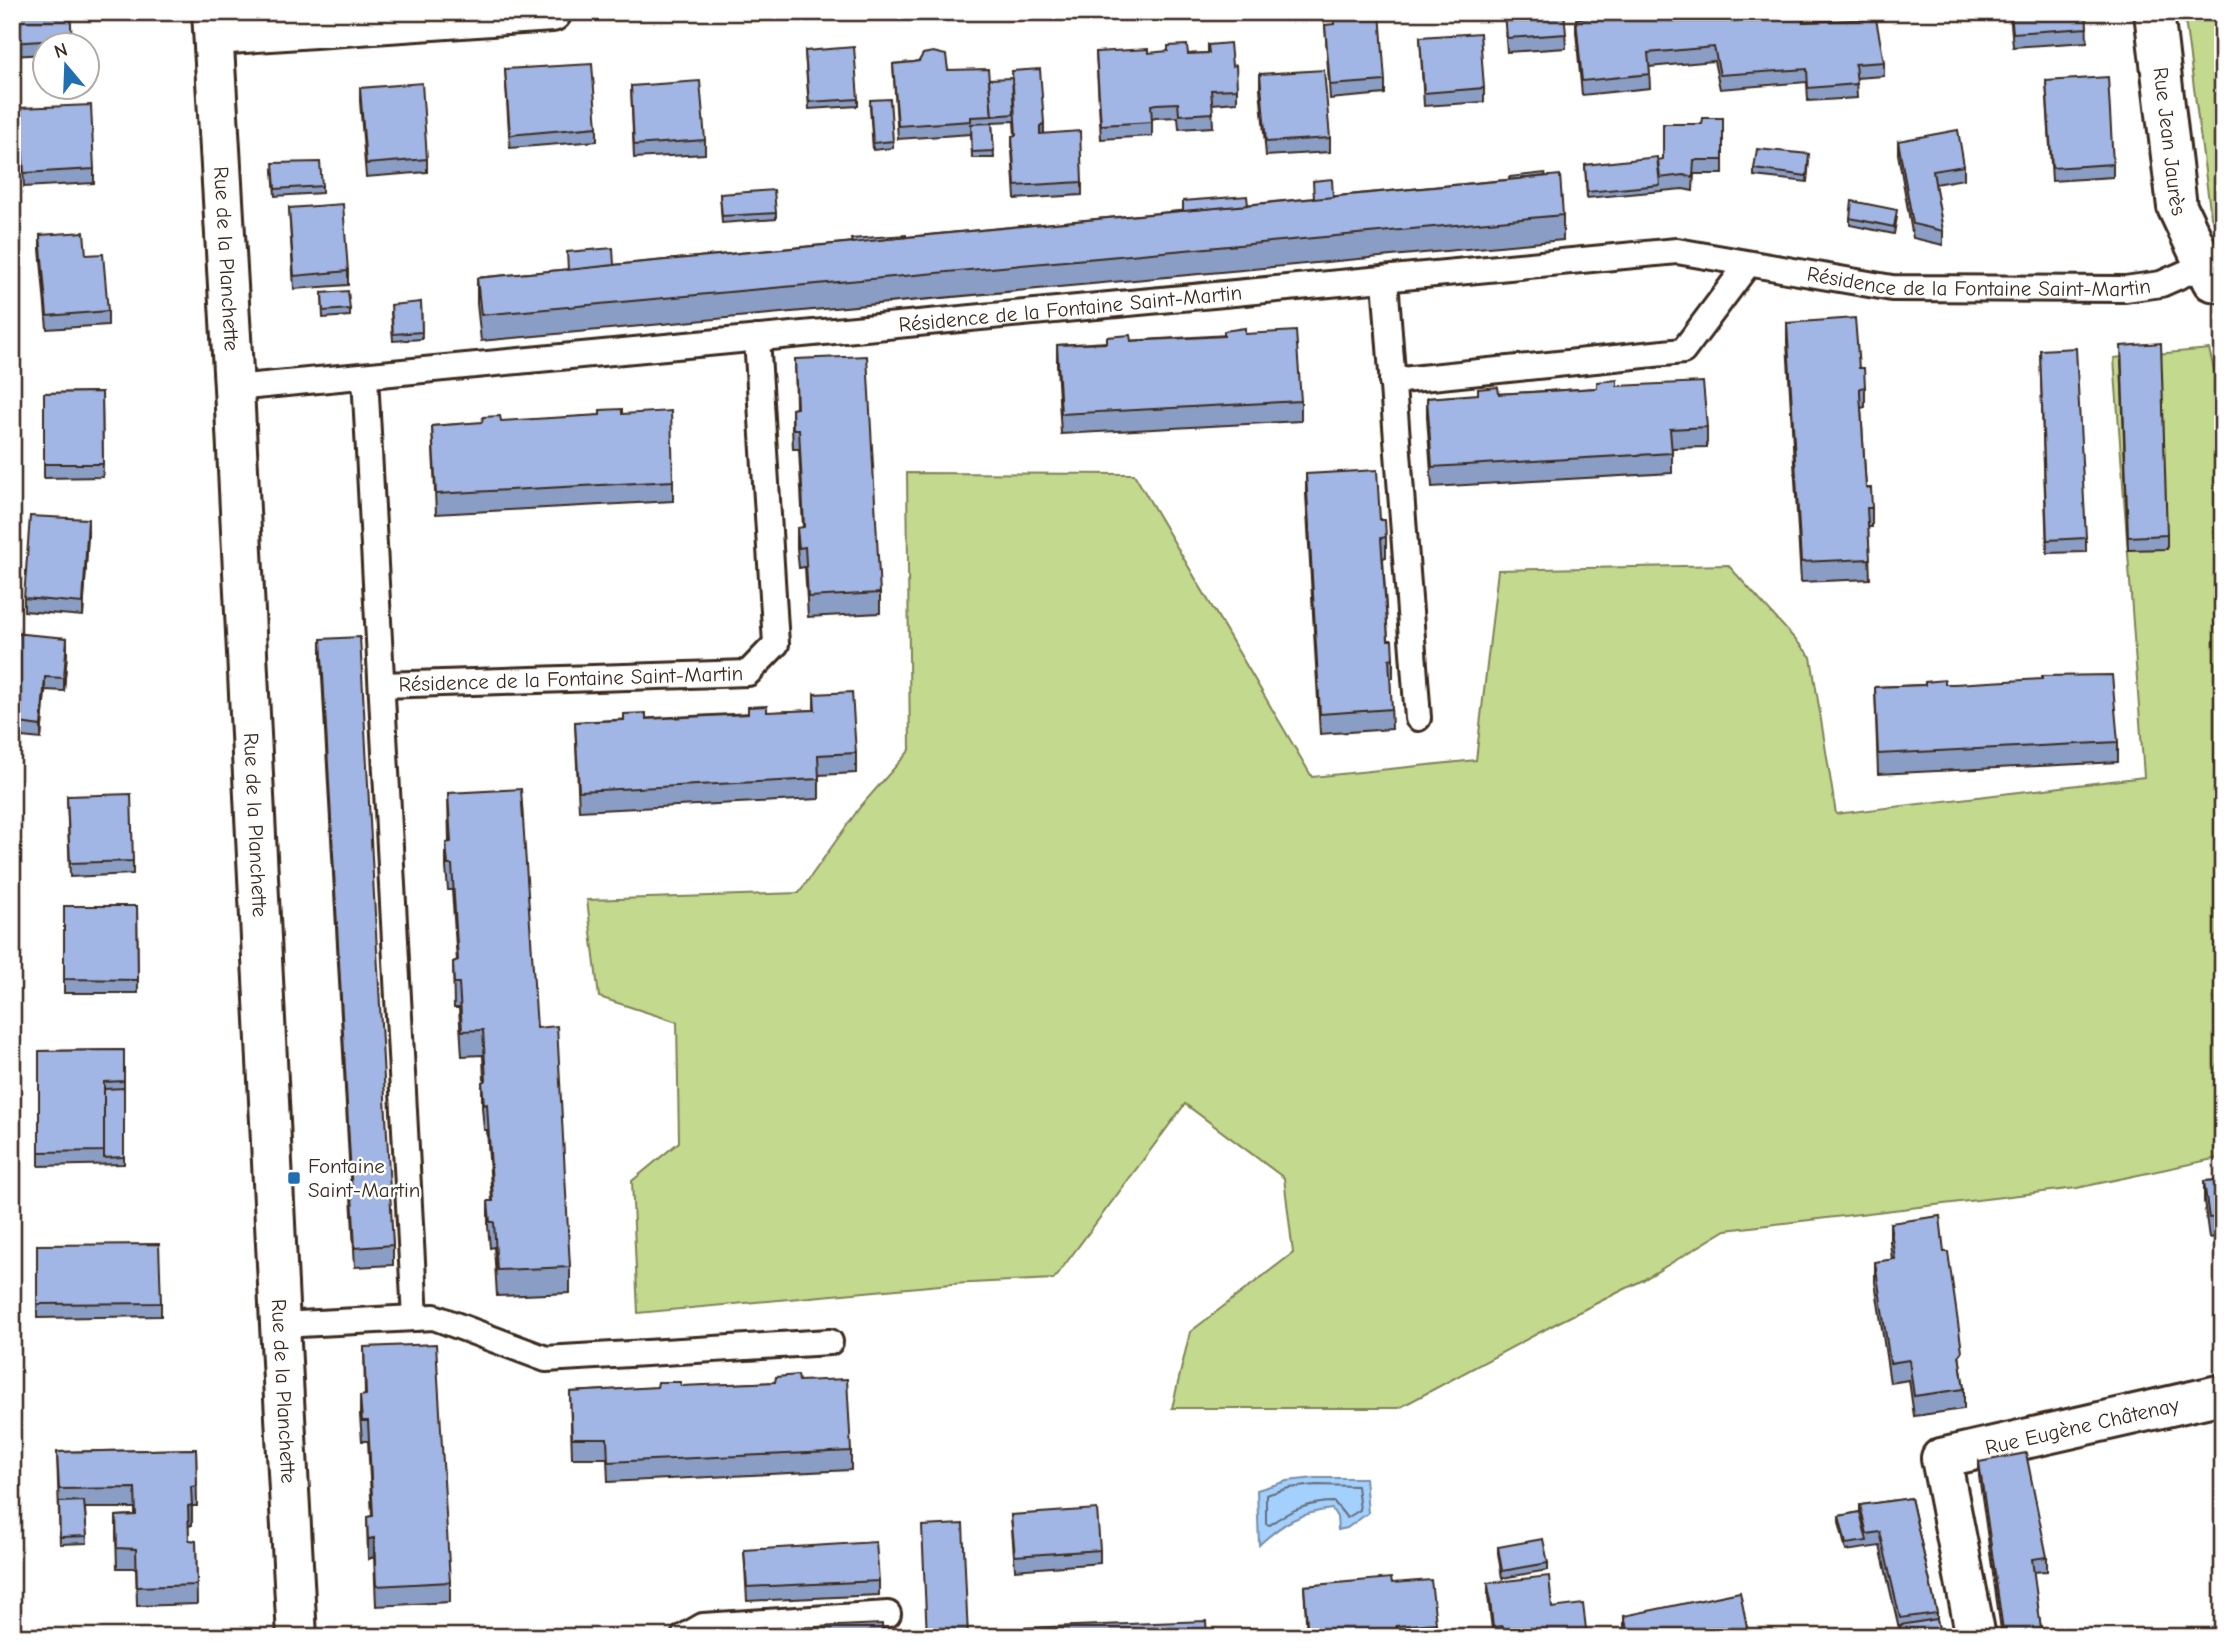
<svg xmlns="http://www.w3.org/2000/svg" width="2235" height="1649" viewBox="0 0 2235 1649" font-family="'Comic Neue',sans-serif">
  <rect width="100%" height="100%" fill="#fff"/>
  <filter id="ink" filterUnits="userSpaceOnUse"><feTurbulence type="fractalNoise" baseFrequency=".0143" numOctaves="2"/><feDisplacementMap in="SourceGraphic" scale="14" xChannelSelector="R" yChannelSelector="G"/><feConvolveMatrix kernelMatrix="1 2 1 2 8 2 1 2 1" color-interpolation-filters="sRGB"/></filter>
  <g filter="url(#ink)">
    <g fill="#c3d98e" stroke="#7f8256" stroke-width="2">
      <path d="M2184 12H2223V240L2211 217Z"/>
      <path d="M2209 349 2223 407V1157L2077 1188 1726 1230 1643 1280 1557 1323 1399 1408H1172L1190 1332 1293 1253 1284 1178 1185 1104 1054 1279 951 1284 638 1313 632 1181 679 1142 677 1022 599 997 587 900 799 893 860 807 910 750 907 473 1134 474 1312 777 1476 760 1498 570 1728 565 1811 657 1836 814 2144 777 2114 358Z"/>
    </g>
    <path fill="#a3d0fd" stroke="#798ea4" stroke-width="2" d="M1315 1478H1365L1368 1513 1347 1528 1338 1530 1337 1517 1332 1509C1299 1513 1283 1523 1259 1545L1257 1490 1287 1481Z"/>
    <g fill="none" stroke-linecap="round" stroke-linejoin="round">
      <path stroke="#656c77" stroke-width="2" d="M1316 1485 1357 1486 1360 1510 1347 1518 1334 1502C1312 1502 1288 1510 1270 1525L1266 1524V1495L1289 1488Z"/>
      <defs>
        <g id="lane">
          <path d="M1385 280 1418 718"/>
          <path d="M365 376 415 1318"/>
          <path d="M1392 381 1683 351 1748 264"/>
          <path id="s1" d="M234 388 1677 251 1892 288 2125 289 2161 284 2204 265"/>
          <path id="s2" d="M382 685 748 673 776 644 757 338"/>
          <path d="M280 1325 434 1317 546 1359 830 1342"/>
          <path d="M684 1637 703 1626 888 1614"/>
        </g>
        <g id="street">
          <path id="s3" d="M212 12 234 388 280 1325 297 1637"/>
          <path id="s4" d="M2154 12 2177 207 2212 281 2223 283"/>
          <path d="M214 35 552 12"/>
          <path id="s5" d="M1976 1637 1941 1458 2223 1394"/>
        </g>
      </defs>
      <use href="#lane" stroke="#3b2a1e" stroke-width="30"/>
      <use href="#street" stroke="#3b2a1e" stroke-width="44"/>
      <use href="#lane" stroke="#fff" stroke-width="24"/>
      <use href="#street" stroke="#fff" stroke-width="38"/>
    </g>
    <g fill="#8a9dc4" stroke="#3b2a1e" stroke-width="2">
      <path d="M12 12H91L86 16 70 17 72 46H46V54L12 56Z"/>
      <path d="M1504 12H1564L1566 48 1507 52Z"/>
      <path d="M1643 12H1715L1716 17 1758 20 1803 22 1884 62V76L1856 78 1857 98 1808 101 1807 82 1720 89 1714 61 1649 67 1650 88 1582 95 1576 32V19Z"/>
      <path d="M2010 12H2086L2087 42 2013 47Z"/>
      <path d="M1325 25 1385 81V94L1330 99Z"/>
      <path d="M1420 37 1484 88V102L1424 106Z"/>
      <path d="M1208 45 1232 66 1237 89V102L1212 104 1213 127 1179 129 1178 117 1156 118 1152 119V136L1101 139 1096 52 1188 54 1208 53Z"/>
      <path d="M805 51 858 99V106L809 109Z"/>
      <path d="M919 61 948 70 989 79 1044 133 1082 182V195L1015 199 1012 150V136H1015L1014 121 992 122 994 158H972L971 132V134L898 139 893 64 914 62Z"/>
      <path d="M505 69 597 127V141L510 148Z"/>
      <path d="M1260 74 1330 138V152L1266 156 1260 88Z"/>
      <path d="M2046 81 2113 164V177L2052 181Z"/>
      <path d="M631 86 705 140V154L634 158Z"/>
      <path d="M360 88 427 159V172L366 177 360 101Z"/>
      <path d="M870 107 893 141V148L873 150Z"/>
      <path d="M20 108 94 169V183L24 187Z"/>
      <path d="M1723 118V174H1694L1693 191 1683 189 1587 198 1585 165 1658 163 1663 159 1702 124Z"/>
      <path d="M1898 141 1964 166V179L1935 184 1943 231V245L1913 238 1898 154Z"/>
      <path d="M1809 161 1807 182 1754 176V169Z"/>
      <path d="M273 170 322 186V193L275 196Z"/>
      <path d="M1546 176 1563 215V240L481 341 477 304V278Z"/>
      <path d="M720 194 776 213V219L722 223Z"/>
      <path d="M289 208 348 271V285L294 289Z"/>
      <path d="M1897 217 1894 234 1850 225V218Z"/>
      <path d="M40 235 86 255 108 311V325L47 329 40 249Z"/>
      <path d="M322 293 350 309V316L323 318Z"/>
      <path d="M421 302 422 339 393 341 391 312Z"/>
      <path d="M1787 323 1859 368 1865 387V407L1861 408 1866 488 1872 508V527H1868L1870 579 1801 582 1787 342Z"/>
      <path d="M1245 334 1301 401V421L1061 434 1057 365V345Z"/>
      <path d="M2040 350 2086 538V552L2047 553Z"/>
      <path d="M795 359 880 593V613L808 617 805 567 799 568 797 548V528H803L799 449H793L792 428V409L796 408Z"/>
      <path d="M2121 360 2167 535V549L2128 550Z"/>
      <path d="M1597 388 1707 427V447L1672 448V473L1432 487 1427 417V398Z"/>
      <path d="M102 392 103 477 44 478V393Z"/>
      <path d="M622 414 673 481V501L436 514 432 426Z"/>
      <path d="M1306 474 1386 537V557L1383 558 1388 640 1393 658V678H1390L1392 729 1320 734 1306 494Z"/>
      <path d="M88 533 83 616 24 611V598Z"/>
      <path d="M12 633 67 652 64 691 45 690 41 739 12 736Z"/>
      <path d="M321 639 393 1245V1265L355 1267 321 659Z"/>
      <path d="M1945 684 2118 742V762L1878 774 1875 687Z"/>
      <path d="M814 694 856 753V773L819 775V799L579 811 575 722 814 710Z"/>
      <path d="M448 793 537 1028 570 1267V1293L497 1296 494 1247 490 1248 488 1226V1201H492L487 1130H484L482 1107V1082L484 1081 483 1055 462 1056 459 1008H454L453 962 457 961 452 890H448L446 868V843H449Z"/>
      <path d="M67 796 133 861V874L70 877Z"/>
      <path d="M64 906H137L138 993H64Z"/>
      <path d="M124 1050V1164L39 1166V1051Z"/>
      <path d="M2223 1180V1238L2218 1237 2209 1238 2204 1201V1181Z"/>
      <path d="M1890 1223 1944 1252 1964 1389V1409L1914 1416 1909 1380 1890 1383 1875 1282V1262L1892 1260 1890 1242Z"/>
      <path d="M37 1245 161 1303V1316L37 1318Z"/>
      <path d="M364 1347 450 1582V1602L376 1606 374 1557 368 1559 367 1517 372 1516 368 1441H362L360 1416V1396H365Z"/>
      <path d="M799 1381 851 1451V1470L608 1482 607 1458H572L570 1392Z"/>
      <path d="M196 1449 197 1506H192V1525L188 1526 189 1540 196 1541 197 1604 137 1606 136 1568H117L116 1535V1516L135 1515V1508H85L87 1543 60 1544 57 1452Z"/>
      <path d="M1979 1462 2047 1557V1571L2033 1572 2042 1637H2002L1979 1476Z"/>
      <path d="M1911 1498 1937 1613V1619L1940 1637H1901L1880 1546 1846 1551 1839 1522V1516L1860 1512V1505Z"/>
      <path d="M1011 1515 1100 1550V1563L1015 1570Z"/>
      <path d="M1498 1547 1548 1563V1570L1502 1578 1498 1553Z"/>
      <path d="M744 1550 879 1581V1595L747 1601Z"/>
      <path d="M1392 1583 1436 1623V1637H1307L1304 1586Z"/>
      <path d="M1488 1583 1552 1608 1587 1637H1493L1488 1597Z"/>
      <path d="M1624 1616 1749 1637H1626L1624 1630Z"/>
    </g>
    <g fill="#717fa0" stroke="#3b2a1e" stroke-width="2">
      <path d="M1044 123V137L1040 140V126Z"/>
      <path d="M88 519V533L83 616V603Z"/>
      <path d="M67 638V652L64 691V678Z"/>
      <path d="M45 677V690L41 739V726Z"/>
      <path d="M192 1505V1525L188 1526V1506Z"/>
      <path d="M374 1538V1557L368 1559V1539Z"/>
    </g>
    <g fill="#a1b6e4" stroke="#3b2a1e" stroke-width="2">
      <path d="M12 12H70L72 39 12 43Z"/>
      <path d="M1334 12H1380L1385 81 1330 85 1325 25 1334 24Z"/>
      <path d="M1505 12H1564L1566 34 1507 38Z"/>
      <path d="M1644 12H1715L1716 17 1757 13 1758 20 1803 17V22L1876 19 1884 62 1855 64 1857 84 1808 88 1807 69 1720 75 1714 47 1648 53 1650 74 1582 81 1576 19Z"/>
      <path d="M2011 12H2086L2087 28 2013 33Z"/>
      <path d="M1480 33 1484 88 1424 93 1420 37Z"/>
      <path d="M1230 43 1232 66 1236 65 1237 89 1211 90 1213 113 1179 115 1178 103 1156 104 1151 105 1152 122 1101 125 1096 52 1148 49V53L1168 51V46L1187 45 1188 54 1209 53 1208 45Z"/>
      <path d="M854 47 858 99 809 102 805 51Z"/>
      <path d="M933 52 946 55 948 70 988 69 992 116 971 117V121L898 126 893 64 914 62 919 61 923 54Z"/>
      <path d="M592 64 597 127 510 135 505 69Z"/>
      <path d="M1040 69 1044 123 1040 126V134L1080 131 1082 182 1015 186 1012 136 1016 135 1012 71Z"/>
      <path d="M1324 70 1330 138 1266 142 1260 74Z"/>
      <path d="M2108 77 2113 164 2052 168 2046 81Z"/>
      <path d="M1012 78 1014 114 992 116 989 79Z"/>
      <path d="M700 81 705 140 634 145 631 86Z"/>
      <path d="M422 83 427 159 366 164 360 88Z"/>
      <path d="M890 99 893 141 873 143 870 100Z"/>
      <path d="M91 105 94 169 24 173 20 108Z"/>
      <path d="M1703 118H1723V160H1694L1693 177 1683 175 1660 178 1658 160 1663 159V124H1702Z"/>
      <path d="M992 123 994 151 972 152 971 124Z"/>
      <path d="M1958 130 1964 166 1933 171 1943 231 1913 224 1898 141Z"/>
      <path d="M1757 149 1809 154 1807 176 1754 169Z"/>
      <path d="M1657 157 1660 185 1587 192 1585 165Z"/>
      <path d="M320 162 322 186 275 189 273 163Z"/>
      <path d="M1545 173 1546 176 1510 180 1509 177Z"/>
      <path d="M1560 175 1563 215 481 315 477 278Z"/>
      <path d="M1332 179 1333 197 1314 199 1313 181Z"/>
      <path d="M774 190 776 213 722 216 720 194Z"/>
      <path d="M1247 196 1248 205 1183 211V201Z"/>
      <path d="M1852 201 1897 210 1894 227 1850 218Z"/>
      <path d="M343 204 348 271 294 276 289 208Z"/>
      <path d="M84 232 86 255 103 254 108 311 47 316 40 235Z"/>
      <path d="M906 235V237L852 243 851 239Z"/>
      <path d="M613 248 614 265 568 270 567 252Z"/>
      <path d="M348 291 350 309 323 311 322 293Z"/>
      <path d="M421 302 422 332 393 334 391 305Z"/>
      <path d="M1855 318 1859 368H1864L1865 387 1860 388V393L1866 488H1871L1872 508H1867L1870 559 1801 562 1787 323Z"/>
      <path d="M1245 328V334L1296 331 1301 401 1061 414 1057 345 1107 343V337L1130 335 1131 341 1224 336V331Z"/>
      <path d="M2161 343 2167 535 2128 537 2121 346Z"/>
      <path d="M2076 348 2086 538 2047 540 2040 350Z"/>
      <path d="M867 356 880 593 808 597 805 547 799 548 797 528 804 527 799 429H793L792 409 797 408 795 359Z"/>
      <path d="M1617 380V386L1703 382 1707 427 1670 429 1672 453 1432 467 1427 398 1478 394V389L1498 387 1499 394 1597 388V382Z"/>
      <path d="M102 392 103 464H44V393Z"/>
      <path d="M622 409V414L671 411 673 481 436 494 432 426 482 422 483 417 500 416 501 421 600 415V410Z"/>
      <path d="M1377 470 1380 520H1385L1386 537 1381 538 1388 640H1392L1393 658 1389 659 1392 709 1320 714 1306 474Z"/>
      <path d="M30 516 88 519 83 603 24 598Z"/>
      <path d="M12 633 67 638 64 678 45 677 41 726 12 722Z"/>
      <path d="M360 637 393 1245 355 1248 321 639Z"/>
      <path d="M2112 675 2118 742 1878 754 1875 687 1925 685V682L1945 680V684H1954L2042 679V676Z"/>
      <path d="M852 692 856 753 818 755 819 779 579 791 575 722 624 720V714L646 713V719L748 714V707L767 706V712L815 710 814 694Z"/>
      <path d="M521 789 537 1028 557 1026 570 1267 497 1270 494 1222H490L488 1201H493L487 1104 484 1105 482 1082 486 1080 483 1030 462 1031 459 983H454L453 962 458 960 452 865H448L446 843 451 842 448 793Z"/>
      <path d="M131 794 133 861 70 863 67 796Z"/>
      <path d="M64 906H137L138 980 64 979Z"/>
      <path d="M124 1050V1081L104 1082V1151L39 1152V1051Z"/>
      <path d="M124 1088V1157L104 1158V1089Z"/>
      <path d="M2223 1180V1218L2218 1217 2209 1218 2204 1181Z"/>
      <path d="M1940 1216 1944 1252H1948L1962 1351 1959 1355 1964 1389 1914 1396 1909 1360 1890 1363 1875 1262 1895 1259 1890 1223Z"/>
      <path d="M159 1244 161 1303 37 1304V1245Z"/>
      <path d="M436 1344 450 1582 376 1586 374 1538 368 1539 367 1517 373 1516 368 1421H362L360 1396 366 1395 364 1347Z"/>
      <path d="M798 1375 799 1381 847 1379 851 1451 608 1462 607 1438H572L570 1392 657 1387 658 1382H680L681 1386 775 1382 776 1377Z"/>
      <path d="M196 1449 197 1486 191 1487 192 1505 188 1506 189 1540 196 1541 197 1585 137 1587 136 1549 117 1548 116 1516 136 1515 135 1488 59 1489 57 1452Z"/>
      <path d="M2026 1453 2047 1557 2032 1559 2042 1637H2004L1979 1462Z"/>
      <path d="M1911 1498 1937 1613 1900 1618 1880 1532 1867 1534 1860 1505Z"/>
      <path d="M84 1501 87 1536 60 1537 59 1502Z"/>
      <path d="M1097 1509 1100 1550 1015 1556 1011 1515Z"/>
      <path d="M1860 1512 1867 1541 1846 1544 1839 1516Z"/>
      <path d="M963 1524 968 1637H927L922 1526Z"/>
      <path d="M1543 1539 1548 1563 1502 1571 1498 1547Z"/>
      <path d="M876 1542 879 1581 747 1587 744 1550Z"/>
      <path d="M1549 1576 1552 1608 1583 1604 1587 1637H1504L1503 1626 1493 1627 1488 1583Z"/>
      <path d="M1391 1578 1392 1583 1431 1580 1436 1623 1396 1626 1397 1637H1308L1304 1586Z"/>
      <path d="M1740 1592 1749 1637H1629L1624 1616Z"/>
      <path d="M1937 1619 1940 1634 1922 1637H1903L1900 1625Z"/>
      <path d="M1206 1621 1207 1637H1024V1628Z"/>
      <path d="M882 1624 883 1637H749L748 1630Z"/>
    </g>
  </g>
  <rect fill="#1f6fb2" stroke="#fff" stroke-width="2.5" x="287" y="1171" width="14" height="14" rx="3.5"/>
  <g text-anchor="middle" stroke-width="5" stroke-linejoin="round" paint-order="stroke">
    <g font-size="21" fill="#3b2a1e" stroke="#fff">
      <text dy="7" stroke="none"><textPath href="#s4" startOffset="130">Rue Jean Jaurès</textPath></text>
      <text dy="7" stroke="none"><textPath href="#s3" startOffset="247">Rue de la Planchette</textPath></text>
      <text dy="7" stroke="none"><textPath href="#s1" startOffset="1754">Résidence de la Fontaine Saint-Martin</textPath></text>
      <text dy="7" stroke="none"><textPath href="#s1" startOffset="840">Résidence de la Fontaine Saint-Martin</textPath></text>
      <text dy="7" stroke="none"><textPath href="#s2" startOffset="189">Résidence de la Fontaine Saint-Martin</textPath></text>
      <text dy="7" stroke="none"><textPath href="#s3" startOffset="814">Rue de la Planchette</textPath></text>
      <text dy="7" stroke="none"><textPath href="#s3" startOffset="1381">Rue de la Planchette</textPath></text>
      <text dy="7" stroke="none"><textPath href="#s5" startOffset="327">Rue Eugène Châtenay</textPath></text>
    </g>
    <g font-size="21" fill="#3b2a1e" stroke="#fff" text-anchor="start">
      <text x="308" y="1173">Fontaine<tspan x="308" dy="24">Saint-Martin</tspan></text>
    </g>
  </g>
  <rect width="2235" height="1649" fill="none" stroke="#fff" stroke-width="42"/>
  <rect x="21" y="21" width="2193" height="1607" fill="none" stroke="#3b2a1e" stroke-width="2.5" filter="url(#ink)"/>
  <g transform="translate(66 66) rotate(341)"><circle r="33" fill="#ffffff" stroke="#b1aaa5" stroke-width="2"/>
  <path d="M0-5L12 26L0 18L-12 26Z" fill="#1f6fb2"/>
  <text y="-10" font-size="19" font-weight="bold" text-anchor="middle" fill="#3b2a1e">N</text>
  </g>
</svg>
